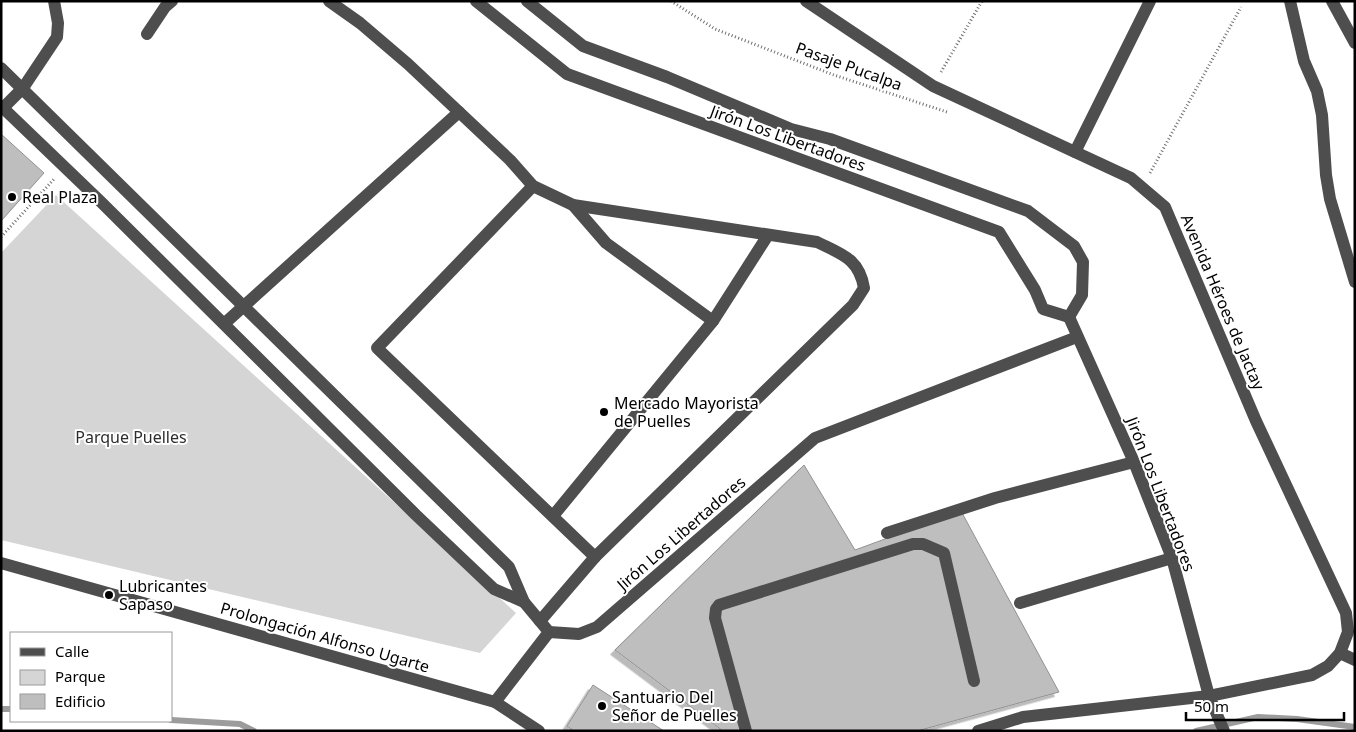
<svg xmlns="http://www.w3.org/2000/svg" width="1356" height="732" viewBox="0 0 1356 732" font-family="'Noto Sans',sans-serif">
  <defs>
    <filter id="shadow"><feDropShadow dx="-4.5" dy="4.5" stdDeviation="0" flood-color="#0004"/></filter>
  </defs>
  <rect width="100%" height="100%" fill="#fff"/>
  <path fill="#d5d5d5" d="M56 195 516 613 480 653 1 540V253Z"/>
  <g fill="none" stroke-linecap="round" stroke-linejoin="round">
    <g stroke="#9c9c9c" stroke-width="6">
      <path d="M1 709H11"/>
      <path d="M171 720 240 724 254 731"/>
      <path d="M1196 731 1258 717 1297 719 1355 727"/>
    </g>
  </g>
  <g fill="#bebebe" stroke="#929292" filter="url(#shadow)">
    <path d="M1 134 44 173 1 221Z"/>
    <path d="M804 465 855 550 961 511 1059 692 917 731H723L615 650Z"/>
    <path d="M593 685 664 731H574L567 726Z"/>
  </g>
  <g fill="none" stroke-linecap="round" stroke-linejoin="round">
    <g stroke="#707070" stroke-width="3" stroke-dasharray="1 2.5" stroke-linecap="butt">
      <path d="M671 1 715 29 834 75 947 112"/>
      <path d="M941 72 982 1"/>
      <path d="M1150 173 1241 7"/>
      <path d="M1 237 55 178"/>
    </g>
    <g stroke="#4e4e4e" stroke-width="12">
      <path d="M329 1 360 23 408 64 510 160 533 186 573 205 817 242C841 254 859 258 864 288L853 305 595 557 540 621"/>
      <path d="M476 1 567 74 999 232 1035 290 1043 309 1069 317"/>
      <path d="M527 1 583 46 667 77 791 129 830 139 1028 211 1074 246 1083 262 1082 295 1069 317"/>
      <path d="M806 1 933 86 1131 178 1165 207 1256 421 1346 613 1348 632 1340 653 1328 666 1312 675 1209 696 1023 717 978 731"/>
      <path d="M1290 1 1304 61 1317 91 1322 115 1326 175 1330 199 1355 282"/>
      <path d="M1332 1 1355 43"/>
      <path d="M147 34 165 7 172 1"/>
      <path d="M1 68 509 567 524 602 549 632 495 702"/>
      <path d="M1 106 101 202 416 515 494 589 524 602"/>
      <path d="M3 108 23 88 57 37 58 23 54 1"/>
      <path d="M1075 152 1150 1"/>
      <path d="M533 186 377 348 595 557"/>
      <path d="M573 205 606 243 713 321"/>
      <path d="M1069 317 1134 462 1172 558 1209 696 1224 731"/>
      <path d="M225 323 459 112"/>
      <path d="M553 516 713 321 768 235"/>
      <path d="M887 533 995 498 1134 462"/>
      <path d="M1 563 495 702 539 731"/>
      <path d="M1020 603 1172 558"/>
      <path d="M549 632 579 634 597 627 815 438 1077 337"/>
      <path d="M1340 653 1355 660"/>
      <path d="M746 731 715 618 716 609 719 605 913 544H923L944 553 974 681"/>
    </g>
  </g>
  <g fill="#000" stroke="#fff" stroke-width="2">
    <circle cx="12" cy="197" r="5"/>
    <circle cx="604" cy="412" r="5"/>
    <circle cx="109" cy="595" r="5"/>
    <circle cx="602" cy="706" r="5"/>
  </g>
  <g text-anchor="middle" stroke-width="4" stroke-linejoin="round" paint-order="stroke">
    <g font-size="16" fill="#000" stroke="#fff">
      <text transform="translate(849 66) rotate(20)" y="6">Pasaje Pucalpa</text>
      <text transform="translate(788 138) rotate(20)" y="6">Jirón Los Libertadores</text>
      <text transform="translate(1223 302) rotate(67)" y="6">Avenida Héroes de Jactay</text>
      <text transform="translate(1161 494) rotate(69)" y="6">Jirón Los Libertadores</text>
      <text transform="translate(681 533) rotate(-41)" y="6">Jirón Los Libertadores</text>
      <text transform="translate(325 637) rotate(16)" y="6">Prolongación Alfonso Ugarte</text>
    </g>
    <g font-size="16" fill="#000" stroke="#fff" text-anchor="start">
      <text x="22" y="203">Real Plaza</text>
      <text x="614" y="409">Mercado Mayorista<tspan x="614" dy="18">de Puelles</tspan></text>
      <text x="119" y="592">Lubricantes<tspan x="119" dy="18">Sapaso</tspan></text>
      <text x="612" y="703">Santuario Del<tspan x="612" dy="18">Señor de Puelles</tspan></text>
    </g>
    <g font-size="16" fill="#2c2c2c" stroke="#fff">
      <text x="131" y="443">Parque Puelles</text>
    </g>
  </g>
  <rect width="1356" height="732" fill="none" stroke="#000000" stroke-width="5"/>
  <rect x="10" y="632" width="162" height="90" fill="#ffffff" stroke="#999999"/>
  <rect x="20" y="648" width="25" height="8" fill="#4e4e4e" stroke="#999999"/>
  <text x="55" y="657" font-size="15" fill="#000000">Calle</text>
  <rect x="20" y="670" width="25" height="15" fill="#d5d5d5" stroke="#999999"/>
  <text x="55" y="682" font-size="15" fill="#000000">Parque</text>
  <rect x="20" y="694" width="25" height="15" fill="#bebebe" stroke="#999999"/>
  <text x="55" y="707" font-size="15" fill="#000000">Edificio</text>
  <path d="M1186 712v8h158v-8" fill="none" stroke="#000000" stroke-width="2.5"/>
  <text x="1194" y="712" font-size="15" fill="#000000" stroke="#ffffff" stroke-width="4" paint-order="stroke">50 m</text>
</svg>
